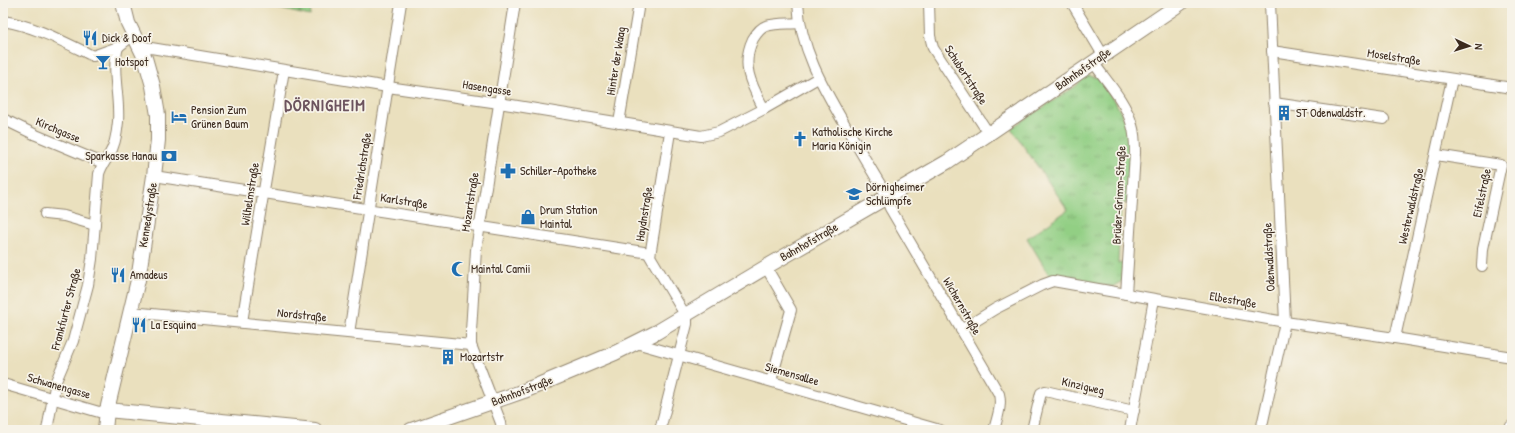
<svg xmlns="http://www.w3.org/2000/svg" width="1515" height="433" viewBox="0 0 1515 433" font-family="'Patrick Hand',sans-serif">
  <defs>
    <pattern id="cemetery-stones" width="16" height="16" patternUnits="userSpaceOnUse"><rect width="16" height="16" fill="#92cf84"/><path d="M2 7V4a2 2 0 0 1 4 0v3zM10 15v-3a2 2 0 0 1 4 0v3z" fill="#78a86b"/></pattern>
    <pattern id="park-tufts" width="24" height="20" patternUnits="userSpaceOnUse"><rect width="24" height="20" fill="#92cf84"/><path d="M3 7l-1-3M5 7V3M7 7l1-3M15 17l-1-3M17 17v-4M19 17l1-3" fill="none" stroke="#78a86b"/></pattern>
  </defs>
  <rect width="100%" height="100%" fill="#f7f3e8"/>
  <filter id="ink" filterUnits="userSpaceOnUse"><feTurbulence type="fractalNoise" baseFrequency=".025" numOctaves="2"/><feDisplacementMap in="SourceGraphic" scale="8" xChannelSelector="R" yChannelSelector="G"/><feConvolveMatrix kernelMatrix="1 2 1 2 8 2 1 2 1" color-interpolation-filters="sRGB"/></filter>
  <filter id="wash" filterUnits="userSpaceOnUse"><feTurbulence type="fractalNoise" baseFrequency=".012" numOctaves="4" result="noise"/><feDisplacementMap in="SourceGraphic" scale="16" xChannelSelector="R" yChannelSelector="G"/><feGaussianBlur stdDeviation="0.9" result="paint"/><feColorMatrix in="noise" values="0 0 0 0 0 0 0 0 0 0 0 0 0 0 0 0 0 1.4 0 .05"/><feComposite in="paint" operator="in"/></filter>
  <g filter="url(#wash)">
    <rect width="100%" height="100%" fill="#eae0be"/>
    <path fill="url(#cemetery-stones)" stroke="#667c51" d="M255 3H312L310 16Z"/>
    <path fill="url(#park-tufts)" stroke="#667c51" d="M1086 75 1098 78C1106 90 1116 102 1122 114 1135 143 1130 173 1128 203H1121L1118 263 1125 264 1124 280 1112 287 1050 276 1027 238 1068 210 1011 128 1076 86Z"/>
  </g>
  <g filter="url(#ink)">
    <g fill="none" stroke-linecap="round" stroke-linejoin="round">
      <defs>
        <g id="street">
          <path d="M798 3C800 48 823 87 845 125 858 147 870 168 883 189L890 208 999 394C1002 406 997 418 994 430"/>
          <path d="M929 3 930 36 933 48 989 134"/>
          <path d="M1072 3 1103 55"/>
          <path d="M3 21C35 26 64 42 93 56L118 47 133 35"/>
          <path d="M139 46 388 87 499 103 701 136 719 132 764 109 818 78"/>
          <path d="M1272 51 1512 88"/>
          <path d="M1093 62C1107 82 1126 102 1132 125 1135 134 1135 144 1135 153L1126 294"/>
          <path d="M1274 103 1384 119"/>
          <path d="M764 109C752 86 740 66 753 39 756 34 760 28 766 26 776 23 789 24 799 23"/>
          <path d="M3 119 36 135 103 163"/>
          <path d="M619 123 639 3"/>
          <path d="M1436 155 1501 165 1483 249 1482 266"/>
          <path d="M154 176 650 253"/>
          <path d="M45 214 64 216 95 225"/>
          <path d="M766 267 791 310 771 381"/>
          <path d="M131 312 471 345"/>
          <path d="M242 322 284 70"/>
          <path d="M961 330 995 309 1042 285 1053 281 1285 322 1395 338 1512 357"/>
          <path d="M349 333 401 3"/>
          <path d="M1395 338 1452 79"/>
          <path d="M636 343 940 430"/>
          <path d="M3 384 99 412 107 410"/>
          <path d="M47 430 56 381 73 341 88 285 92 259 99 174C101 166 105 162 109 155 115 146 117 133 118 122 120 97 111 71 118 47"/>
          <path d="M502 430 501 423 471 345V331L476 250 515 3"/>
          <path d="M660 430 687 324V318L650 256 670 132"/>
          <path d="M1032 430 1041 393 1045 391 1134 411"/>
          <path d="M1130 430 1154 299"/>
          <path d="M1261 430 1285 322 1270 3"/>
        </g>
        <g id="secondary">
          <path d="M107 410 315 430"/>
          <path d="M105 430 107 410 138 280 154 176 158 140V115L153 86 145 58 128 23 123 3"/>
          <path d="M411 430 524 391 615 353 657 332 766 267 947 162 1181 3"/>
          <path d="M1511 430 1512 428"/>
        </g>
      </defs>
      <use href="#street" stroke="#92856e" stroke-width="12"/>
      <use href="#secondary" stroke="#92856e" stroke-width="16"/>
      <use href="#street" stroke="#fff" stroke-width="10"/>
      <use href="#secondary" stroke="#fff" stroke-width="14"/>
    </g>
  </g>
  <defs>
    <symbol id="restaurant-bare" viewBox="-9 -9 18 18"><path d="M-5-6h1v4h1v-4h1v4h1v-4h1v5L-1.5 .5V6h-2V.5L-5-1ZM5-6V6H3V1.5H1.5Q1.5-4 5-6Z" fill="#1f6fb2" stroke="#f7f3e8" stroke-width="2.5" paint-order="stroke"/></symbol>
    <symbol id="bar-bare" viewBox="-9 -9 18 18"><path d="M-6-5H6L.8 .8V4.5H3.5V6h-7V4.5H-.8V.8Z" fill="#1f6fb2" stroke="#f7f3e8" stroke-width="2.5" paint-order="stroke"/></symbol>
    <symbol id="building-bare" viewBox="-9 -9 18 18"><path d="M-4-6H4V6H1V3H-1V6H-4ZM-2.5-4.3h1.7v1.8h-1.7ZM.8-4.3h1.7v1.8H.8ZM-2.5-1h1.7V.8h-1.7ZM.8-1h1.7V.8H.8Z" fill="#1f6fb2" stroke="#f7f3e8" stroke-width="2.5" paint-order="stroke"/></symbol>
    <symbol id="hotel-bare" viewBox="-9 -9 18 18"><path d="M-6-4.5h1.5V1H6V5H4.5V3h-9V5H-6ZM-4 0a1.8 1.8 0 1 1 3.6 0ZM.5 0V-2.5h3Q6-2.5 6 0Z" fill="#1f6fb2" stroke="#f7f3e8" stroke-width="2.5" paint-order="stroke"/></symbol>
    <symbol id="church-bare" viewBox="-9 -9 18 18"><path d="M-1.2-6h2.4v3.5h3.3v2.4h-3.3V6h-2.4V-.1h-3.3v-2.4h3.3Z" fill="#1f6fb2" stroke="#f7f3e8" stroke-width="2.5" paint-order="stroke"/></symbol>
    <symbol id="bank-bare" viewBox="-9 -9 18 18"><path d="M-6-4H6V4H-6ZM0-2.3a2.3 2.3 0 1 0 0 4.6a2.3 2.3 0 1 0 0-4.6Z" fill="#1f6fb2" stroke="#f7f3e8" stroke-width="2.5" paint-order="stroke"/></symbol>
    <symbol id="pharmacy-bare" viewBox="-9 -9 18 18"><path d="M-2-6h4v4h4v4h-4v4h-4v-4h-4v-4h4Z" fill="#1f6fb2" stroke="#f7f3e8" stroke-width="2.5" paint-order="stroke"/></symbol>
    <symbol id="school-bare" viewBox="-9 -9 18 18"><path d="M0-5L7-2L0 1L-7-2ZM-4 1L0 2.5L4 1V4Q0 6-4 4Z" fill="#1f6fb2" stroke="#f7f3e8" stroke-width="2.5" paint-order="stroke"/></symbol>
    <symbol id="shop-bare" viewBox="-9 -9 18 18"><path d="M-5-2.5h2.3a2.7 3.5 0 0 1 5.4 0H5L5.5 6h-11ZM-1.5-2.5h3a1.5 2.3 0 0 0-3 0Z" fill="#1f6fb2" stroke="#f7f3e8" stroke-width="2.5" paint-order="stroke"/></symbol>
    <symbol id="mosque-bare" viewBox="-9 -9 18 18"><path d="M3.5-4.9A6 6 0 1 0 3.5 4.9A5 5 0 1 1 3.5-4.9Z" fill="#1f6fb2" stroke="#f7f3e8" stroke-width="2.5" paint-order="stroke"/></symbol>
  </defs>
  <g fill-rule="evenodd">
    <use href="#restaurant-bare" x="79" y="27" width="22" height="22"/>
    <use href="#bar-bare" x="92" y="51" width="22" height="22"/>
    <use href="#building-bare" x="1273" y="102" width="22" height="22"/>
    <use href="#hotel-bare" x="168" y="106" width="22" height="22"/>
    <use href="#church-bare" x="789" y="128" width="22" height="22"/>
    <use href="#bank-bare" x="158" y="145" width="22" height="22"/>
    <use href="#pharmacy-bare" x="497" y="160" width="22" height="22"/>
    <use href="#school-bare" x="843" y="183" width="22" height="22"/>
    <use href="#shop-bare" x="517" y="206" width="22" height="22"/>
    <use href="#mosque-bare" x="448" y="258" width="22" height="22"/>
    <use href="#restaurant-bare" x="107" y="264" width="22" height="22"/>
    <use href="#restaurant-bare" x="128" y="314" width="22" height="22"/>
    <use href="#building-bare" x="437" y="346" width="22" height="22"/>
  </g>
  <g text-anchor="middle" stroke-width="3.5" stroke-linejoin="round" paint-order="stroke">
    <g font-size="12" fill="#3b2a1e" stroke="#f7f3e8" text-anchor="start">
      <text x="102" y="42">Dick &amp; Doof</text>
      <text x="115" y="66">Hotspot</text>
      <text x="191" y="114">Pension Zum<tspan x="191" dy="14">Grünen Baum</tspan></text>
      <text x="1296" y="117">ST Odenwaldstr.</text>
      <text x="812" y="136">Katholische Kirche<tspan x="812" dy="14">Maria Königin</tspan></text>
      <text x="157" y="160" text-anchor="end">Sparkasse Hanau</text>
      <text x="520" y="175">Schiller-Apotheke</text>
      <text x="866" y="191">Dörnigheimer<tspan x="866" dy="14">Schlümpfe</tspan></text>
      <text x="540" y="214">Drum Station<tspan x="540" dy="14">Maintal</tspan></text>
      <text x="471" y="273">Maintal Camii</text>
      <text x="130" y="279">Amadeus</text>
      <text x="151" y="329">La Esquina</text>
      <text x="460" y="361">Mozartstr</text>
    </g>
    <g font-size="12" fill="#3b2a1e" stroke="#f7f3e8">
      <text transform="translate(1394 57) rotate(9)" y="4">Moselstraße</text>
      <text transform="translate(616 61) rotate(-81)" y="4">Hinter der Waag</text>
      <text transform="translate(1083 69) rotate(-35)" y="4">Bahnhofstraße</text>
      <text transform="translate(966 75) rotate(57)" y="4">Schubertstraße</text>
      <text transform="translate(487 88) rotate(9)" y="4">Hasengasse</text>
      <text transform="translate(58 130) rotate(23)" y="4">Kirchgasse</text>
      <text transform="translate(362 166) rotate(-81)" y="4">Friedrichstraße</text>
      <text transform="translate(1482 193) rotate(-78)" y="4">Eifelstraße</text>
      <text transform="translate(250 194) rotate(-81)" y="4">Wilhelmstraße</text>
      <text transform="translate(1119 195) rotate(-87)" y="4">Brüder-Grimm-Straße</text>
      <text transform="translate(404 201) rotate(9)" y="4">Karlstraße</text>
      <text transform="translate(470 202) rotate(-81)" y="4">Mozartstraße</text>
      <text transform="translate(1411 206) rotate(-77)" y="4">Westerwaldstraße</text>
      <text transform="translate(644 214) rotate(-81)" y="4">Haydnstraße</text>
      <text transform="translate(148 215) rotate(-81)" y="4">Kennedystraße</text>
      <text transform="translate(809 242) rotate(-30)" y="4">Bahnhofstraße</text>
      <text transform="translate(1269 257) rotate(-93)" y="4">Odenwaldstraße</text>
      <text transform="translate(1233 300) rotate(10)" y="4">Elbestraße</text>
      <text transform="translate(962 306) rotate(60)" y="4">Wichernstraße</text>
      <text transform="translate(66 309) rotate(-75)" y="4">Frankfurter Straße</text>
      <text transform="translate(302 315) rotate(6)" y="4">Nordstraße</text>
      <text transform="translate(792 374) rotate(16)" y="4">Siemensallee</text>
      <text transform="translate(59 386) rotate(16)" y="4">Schwanengasse</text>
      <text transform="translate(1083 386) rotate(13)" y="4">Kinzigweg</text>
      <text transform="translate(522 391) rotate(-21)" y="4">Bahnhofstraße</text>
    </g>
    <g font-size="16" font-weight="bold" letter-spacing="1" fill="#6c535e" stroke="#f7f3e8">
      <text x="325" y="111">DÖRNIGHEIM</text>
    </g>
  </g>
  <rect width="1515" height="433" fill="none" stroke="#f7f3e8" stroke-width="16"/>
  <g transform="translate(1469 46) rotate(94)" stroke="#f7f3e8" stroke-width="3" paint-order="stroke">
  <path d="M0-3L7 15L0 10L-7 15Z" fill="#3b2a1e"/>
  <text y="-6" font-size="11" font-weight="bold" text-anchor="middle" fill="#3b2a1e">N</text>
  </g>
</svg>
